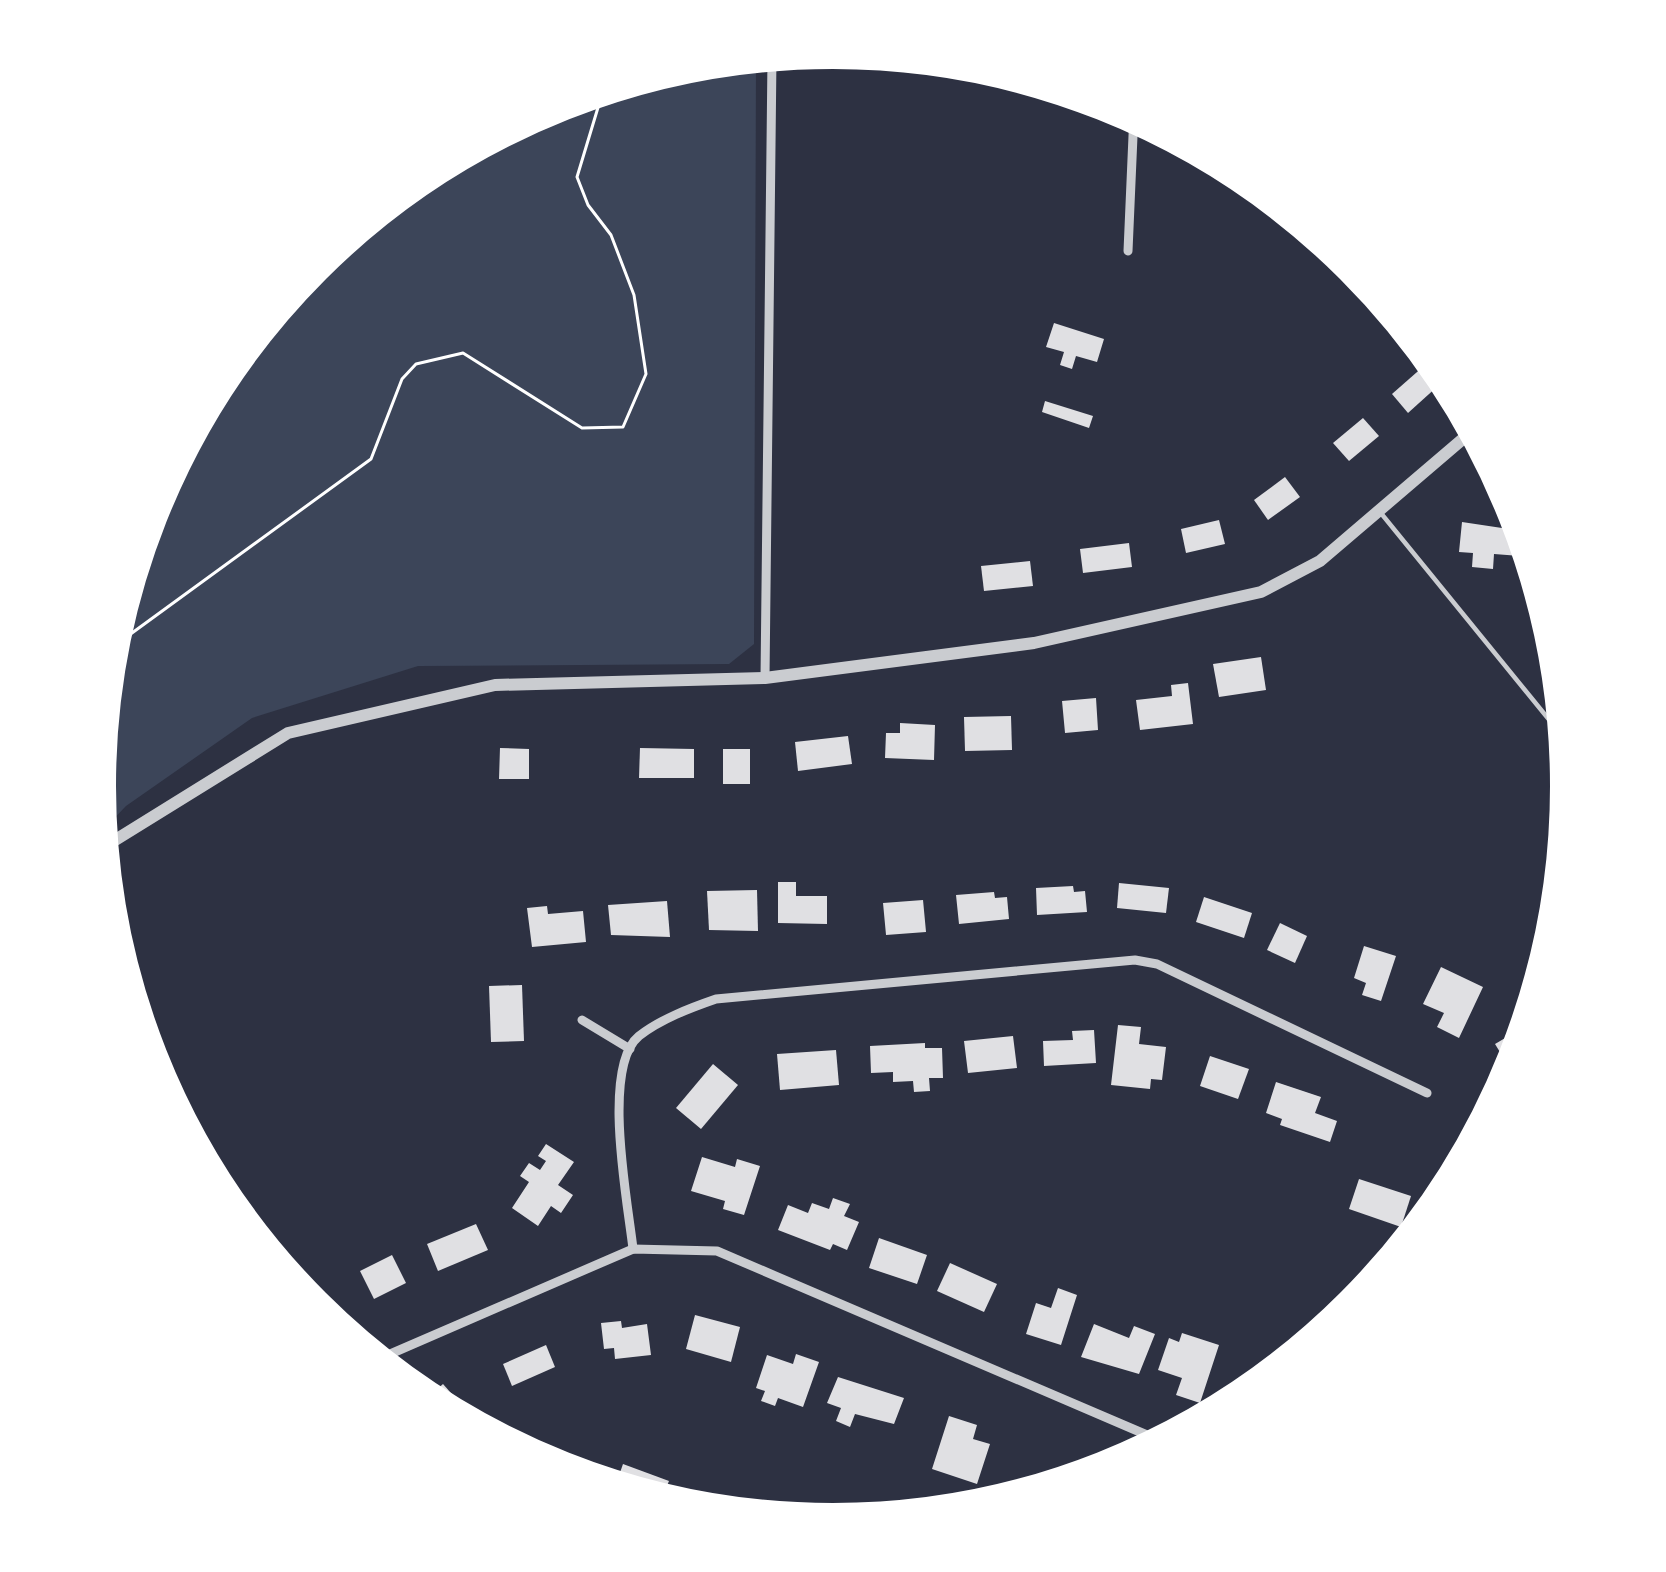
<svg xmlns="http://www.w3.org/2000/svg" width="1666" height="1572" viewBox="0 0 1666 1572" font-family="Manrope,sans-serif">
  <rect width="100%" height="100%" fill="#2d3142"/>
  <path fill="#3c4559" d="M756 60 754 644 729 664 418 666 252 718 126 806 101 832 92 785 149 502 310 262 550 101Z"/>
  <g fill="#e0e0e3">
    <path d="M1054 323 1104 339 1097 362 1076 356 1072 369 1060 365 1064 352 1046 347Z"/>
    <path d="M1425 365 1439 385 1408 413 1392 394Z"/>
    <path d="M1045 401 1093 416 1089 428 1042 412Z"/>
    <path d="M1363 418 1379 436 1349 461 1333 443Z"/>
    <path d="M1285 477 1300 497 1268 520 1254 500Z"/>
    <path d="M1219 520 1225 544 1186 553 1181 529Z"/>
    <path d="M1462 522 1522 531 1520 556 1494 554 1493 569 1472 567 1473 553 1459 552Z"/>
    <path d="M1129 543 1132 567 1083 573 1080 549Z"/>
    <path d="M1030 561 1033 586 984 591 981 566Z"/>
    <path d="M1261 657 1266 690 1219 697 1213 664Z"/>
    <path d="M1188 683 1193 724 1140 730 1136 700 1172 696 1171 685Z"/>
    <path d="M1096 698 1098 730 1065 733 1062 701Z"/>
    <path d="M1011 716 1012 750 965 751 964 717Z"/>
    <path d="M900 723 935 725 934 760 885 758 886 733H900Z"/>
    <path d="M848 736 852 764 798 771 795 742Z"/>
    <path d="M500 748 529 749V779H499Z"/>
    <path d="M640 748 694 749V778H639Z"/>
    <rect x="723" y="749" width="27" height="35"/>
    <path d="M778 882H796V896H827V924L778 923Z"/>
    <path d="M1119 883 1169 888 1166 913 1117 908Z"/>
    <path d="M1073 886 1074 892 1085 891 1087 912 1037 915 1036 888Z"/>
    <path d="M757 890 758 931 709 930 707 891Z"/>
    <path d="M994 892 995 898 1007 897 1009 919 959 924 956 895Z"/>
    <path d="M1204 897 1252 913 1244 938 1196 922Z"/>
    <path d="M923 900 926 932 886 935 883 903Z"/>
    <path d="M667 901 670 937 611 935 608 905Z"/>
    <path d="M547 906 548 914 583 911 586 942 532 947 527 908Z"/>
    <path d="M1280 923 1307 936 1295 963 1267 950Z"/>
    <path d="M1364 946 1396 956 1381 1001 1362 995 1366 983 1354 978Z"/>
    <path d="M1441 967 1483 987 1459 1038 1437 1027 1444 1013 1423 1004Z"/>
    <path d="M522 985 524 1041 491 1042 489 986Z"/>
    <path d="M1118 1025 1141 1027 1139 1044 1166 1047 1162 1080 1151 1079 1150 1089 1111 1085Z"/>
    <path d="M1524 1027 1525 1030 1514 1075 1495 1044Z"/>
    <path d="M1094 1030 1096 1063 1044 1066 1043 1041 1073 1040 1072 1031Z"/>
    <path d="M1013 1036 1017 1068 968 1073 964 1041Z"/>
    <path d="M925 1043V1048H942L943 1078H929L930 1091 914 1092 913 1081 893 1082V1072L871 1073 870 1046Z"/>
    <path d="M836 1050 839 1085 780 1090 777 1054Z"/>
    <path d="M1210 1056 1249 1069 1238 1099 1200 1086Z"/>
    <path d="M713 1064 738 1085 701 1129 676 1108Z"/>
    <path d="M1276 1082 1321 1097 1315 1113 1337 1121 1330 1142 1280 1125 1282 1119 1266 1113Z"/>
    <path d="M546 1144 574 1162 558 1185 573 1195 561 1213 551 1206 538 1226 512 1208 529 1182 520 1176 529 1163 540 1170 546 1161 538 1156Z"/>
    <path d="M702 1157 735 1167 737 1159 760 1166 744 1215 723 1209 725 1201 691 1191Z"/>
    <path d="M1359 1179 1411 1196 1401 1227 1349 1209Z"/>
    <path d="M833 1198 850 1204 844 1216 859 1222 847 1250 833 1244 830 1250 778 1230 788 1205 808 1213 812 1203 829 1209Z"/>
    <path d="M476 1224 488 1250 438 1271 427 1244Z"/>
    <path d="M879 1238 927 1255 917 1284 869 1268Z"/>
    <path d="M392 1255 406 1283 374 1299 360 1271Z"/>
    <path d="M950 1263 997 1284 984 1312 937 1291Z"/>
    <path d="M1058 1288 1077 1295 1061 1345 1026 1334 1036 1303 1051 1308Z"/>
    <path d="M695 1315 740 1327 731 1362 686 1349Z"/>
    <path d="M621 1321 622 1328 647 1324 651 1355 615 1359 614 1348 604 1349 601 1323Z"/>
    <path d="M1094 1324 1129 1338 1134 1326 1155 1334 1139 1374 1081 1357Z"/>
    <path d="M1182 1333 1219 1345 1200 1403 1176 1395 1182 1378 1158 1370 1169 1338 1179 1342Z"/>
    <path d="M546 1345 555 1367 512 1386 503 1364Z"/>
    <path d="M796 1354 819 1362 803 1407 778 1398 775 1406 761 1401 765 1391 756 1388 767 1355 793 1364Z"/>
    <path d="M838 1377 904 1398 894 1424 855 1414 850 1427 836 1421 841 1408 827 1403Z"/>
    <path d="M443 1384 466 1410 463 1413 433 1393Z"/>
    <path d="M949 1416 977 1425 973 1439 990 1444 977 1484 932 1469Z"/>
    <path d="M623 1464 669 1481 664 1493 616 1484Z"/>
  </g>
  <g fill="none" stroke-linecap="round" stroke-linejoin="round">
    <path stroke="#fff" stroke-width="3" d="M121 641 371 459 402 379 416 364 463 353 582 428 623 427 646 374 634 295 611 235 588 205 577 177 603 91"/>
    <path stroke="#caccd0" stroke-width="4.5" d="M1380 512 1564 738"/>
    <g stroke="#caccd0" stroke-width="9">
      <path d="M1128 251 1134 113"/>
      <path d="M765 678 772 57"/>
      <path d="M582 1020 630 1049"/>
      <path d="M633 1249C628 1203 601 1067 639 1036 661 1019 690 1008 716 999L1135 960 1157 964 1427 1093"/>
      <path d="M381 1358 633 1249 717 1251 1161 1441"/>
    </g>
    <path stroke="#caccd0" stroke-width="12" d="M104 847 288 733 495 685 765 678 1034 643 1261 592 1320 561 1471 432"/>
  </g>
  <path d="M0 0H1666V1572H0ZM113 786a720 720 0 1 1 1440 0a720 720 0 1 1-1440 0Z" fill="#fff" fill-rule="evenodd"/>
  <path fill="none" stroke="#fff" stroke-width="6" d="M113 786a720 720 0 1 1 1440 0a720 720 0 1 1-1440 0Z"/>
</svg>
